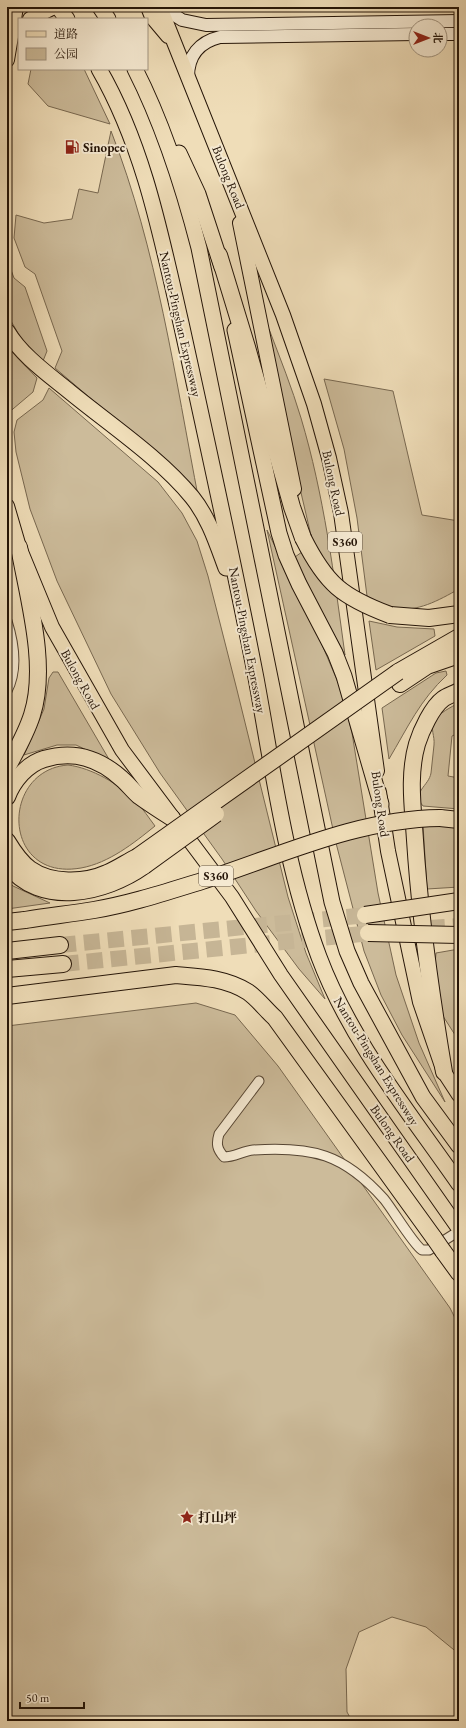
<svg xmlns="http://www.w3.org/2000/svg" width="466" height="1728" viewBox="0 0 466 1728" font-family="'EB Garamond','Noto Serif SC',serif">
  <rect width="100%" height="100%" fill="#efddb8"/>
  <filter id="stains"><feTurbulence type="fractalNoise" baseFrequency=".005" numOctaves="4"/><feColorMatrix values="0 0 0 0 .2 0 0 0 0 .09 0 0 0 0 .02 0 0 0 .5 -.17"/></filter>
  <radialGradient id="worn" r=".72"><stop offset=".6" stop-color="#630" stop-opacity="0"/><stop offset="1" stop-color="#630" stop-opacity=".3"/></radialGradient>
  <g fill="#ccbb9a" stroke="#786850">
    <path d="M31 69H84L110 124 48 106 28 84Z"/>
    <path d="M111 131C157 249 175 377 199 501L149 448 55 368 62 351 35 274 25 267 14 238 16 215 44 223 72 219 79 189 98 193Z"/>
    <path d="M7 259 14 278 25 287 47 351 43 361 22 340 7 314Z"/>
    <path d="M269 329C280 358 292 388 301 418 324 495 334 575 345 655L303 577 295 557 313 544 281 407Z"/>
    <path d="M7 345 12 352 37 378 33 392 7 414Z"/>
    <path d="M324 379 393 391 422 515 459 521V589C439 600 417 613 393 608 385 606 375 600 367 596L357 518 344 449Z"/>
    <path d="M49 388 158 482 182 513 197 541 208 576 237 690 288 897 306 953 325 999 299 969 256 911 222 859 160 773 111 694 57 581 30 509 16 452 14 432 17 420 43 400Z"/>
    <path d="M267 530 315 628 342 692 352 733 378 893 396 975 419 1043 445 1102 402 1035 381 995 364 951 336 843Z"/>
    <path d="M369 621 397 627 434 629 435 636 376 670Z"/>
    <path d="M446 671 447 675C420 700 408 727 389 759L382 708 436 673Z"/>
    <path d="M53 672H58L110 761 76 745H57L24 755 44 709 49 678Z"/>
    <path d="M459 703V733L452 736 448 776 459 778V809L423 806C411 792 429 786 431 773 432 764 433 754 434 745 435 736 430 729 434 721 439 713 451 707 459 703Z"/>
    <path d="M68 765C92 768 119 784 136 801 143 809 149 818 155 826 134 843 109 863 81 868 1 882 0 770 68 765Z"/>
    <path d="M423 825 459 827V887L427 889Z"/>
    <path d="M7 880 13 886 50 903 7 909Z"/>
    <path d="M459 949V1041L432 999 436 953Z"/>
    <path d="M196 1003 235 1015 278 1066 450 1308 459 1326V1654L426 1627 392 1617 359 1632 346 1669 347 1712 352 1721H7V1026Z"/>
  </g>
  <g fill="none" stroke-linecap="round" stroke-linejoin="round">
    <g stroke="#c6b595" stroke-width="16" stroke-dasharray="16 8" stroke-linecap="butt">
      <path d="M429 928 459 926"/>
      <path d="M60 945 378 914"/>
      <path d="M63 964 382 932"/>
    </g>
    <defs>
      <g id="minor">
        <path d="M7 621C14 643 18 670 7 691"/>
        <path d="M259 1081 219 1134C216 1144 217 1149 224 1157 234 1157 243 1151 253 1150 312 1146 344 1154 384 1199 393 1210 413 1244 422 1250H429L459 1231"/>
      </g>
      <g id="secondary">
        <path d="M162 7 182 20 206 25 459 21"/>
        <path d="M440 34H459"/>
        <path d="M188 77C188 56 199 42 220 37L416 34"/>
      </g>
      <g id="primary">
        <path d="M148 7 152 17 168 36"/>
        <path d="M160 7 283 315 314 404 329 458 341 513 377 771"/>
        <path d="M30 19 54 7"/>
        <path d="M7 60 16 7"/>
        <path d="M240 223 294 489"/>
        <path d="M7 506 19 547 52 627 122 750 232 897 281 975 459 1229"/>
        <path d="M379 792 388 851 420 1002 444 1072 459 1095"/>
      </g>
      <g id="trunk">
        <path d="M58 7 67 19"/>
        <path d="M100 7 108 19"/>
        <path d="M99 69C144 147 161 236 181 323 207 441 233 559 256 678 273 770 286 869 319 957 350 1040 409 1112 459 1184"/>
        <path d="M135 69C164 126 183 186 199 248L332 902 347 951 361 983 423 1097 459 1146"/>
        <path d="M179 153 198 194 222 267"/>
        <path d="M235 330 279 533 286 555 299 584 335 653 344 676 381 804"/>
        <path d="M7 331C22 356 48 374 70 392 109 424 160 458 192 497 209 518 217 544 226 568"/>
      </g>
      <g id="motorway">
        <path d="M219 255 247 347 292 507 303 538"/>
        <path d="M390 615 429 618 459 614"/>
        <path d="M398 672 459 637"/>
        <path d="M400 684 427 666 459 655"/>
        <path d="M7 768C16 751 26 734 32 715 48 666 28 598 19 547"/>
        <path d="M7 797C13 781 27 764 44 759 74 750 99 758 122 779 128 784 133 791 139 796 150 804 161 811 172 818"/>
        <path d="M440 818 459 820"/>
        <path d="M7 841C13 851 20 862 30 869 51 884 85 883 107 873 117 869 127 862 137 857"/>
        <path d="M7 864C40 909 106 893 144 866"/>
        <path d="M7 922 25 920"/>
        <path d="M7 951 60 945"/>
        <path d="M7 969 63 964"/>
        <path d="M7 996 176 975C201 977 226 978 248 992 258 999 266 1010 275 1018L434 1238"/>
        <path d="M444 1072C431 995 420 918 415 840 413 808 408 775 417 744 421 731 432 707 443 699 447 696 454 694 459 691"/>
        <path d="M443 1251 459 1273"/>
      </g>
    </defs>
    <use href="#minor" stroke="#574633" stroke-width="11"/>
    <use href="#secondary" stroke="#241407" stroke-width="14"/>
    <use href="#primary" stroke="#241407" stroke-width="16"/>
    <use href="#trunk" stroke="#241407" stroke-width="17"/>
    <use href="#motorway" stroke="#241407" stroke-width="18"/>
    <use href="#minor" stroke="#f5e9d1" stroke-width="9"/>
    <use href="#secondary" stroke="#f5e9d1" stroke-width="12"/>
    <use href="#primary" stroke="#efddb8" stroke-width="14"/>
    <use href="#trunk" stroke="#efddb8" stroke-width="15"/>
    <use href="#motorway" stroke="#efddb8" stroke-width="16"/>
    <defs>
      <g id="motorway-bridge">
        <path d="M303 538C326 584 342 597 390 615"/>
        <path d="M137 857 398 672"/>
        <path d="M144 866 216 814"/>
        <path d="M365 915 459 901"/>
        <path d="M25 920C48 916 71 914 94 910 130 904 166 892 202 881 280 856 356 819 440 818"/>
        <path d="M368 933 459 935"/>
        <path d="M434 1238 443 1251"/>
      </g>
    </defs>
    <use href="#motorway-bridge" stroke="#241407" stroke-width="18" stroke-linecap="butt"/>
    <use href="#motorway-bridge" stroke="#efddb8" stroke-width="16"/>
  </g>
  <defs>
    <symbol id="fuel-bare" viewBox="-9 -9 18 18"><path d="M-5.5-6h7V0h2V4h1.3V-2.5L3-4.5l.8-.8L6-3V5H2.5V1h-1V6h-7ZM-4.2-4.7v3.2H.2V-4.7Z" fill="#8f2418" stroke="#f5e9d1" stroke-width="2.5" paint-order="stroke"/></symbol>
    <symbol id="sight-bare" viewBox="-9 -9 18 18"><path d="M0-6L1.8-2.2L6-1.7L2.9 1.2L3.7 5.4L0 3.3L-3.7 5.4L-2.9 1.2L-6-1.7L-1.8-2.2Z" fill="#8f2418" stroke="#f5e9d1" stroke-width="2.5" paint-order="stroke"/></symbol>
  </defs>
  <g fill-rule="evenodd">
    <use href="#fuel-bare" x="62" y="137" width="20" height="20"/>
    <use href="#sight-bare" x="177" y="1507" width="20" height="20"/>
  </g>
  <g text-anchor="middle" stroke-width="4" stroke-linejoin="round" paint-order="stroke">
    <g fill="#f5e9d1" stroke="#635444" stroke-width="1">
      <rect x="328" y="532" width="34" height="20" rx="3"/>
      <rect x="199" y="866" width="34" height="20" rx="3"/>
    </g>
    <g font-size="12" font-weight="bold" fill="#241407">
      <text x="345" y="546">S360</text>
      <text x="216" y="880">S360</text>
    </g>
    <g font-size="13" font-weight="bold" fill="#241407" stroke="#f5e9d1" text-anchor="start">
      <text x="83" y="152">Sinopec</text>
      <text x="198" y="1522">打山坪</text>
    </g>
    <g font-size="13" fill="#241407" stroke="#f5e9d1">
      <text transform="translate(229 177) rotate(68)" y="5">Bulong Road</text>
      <text transform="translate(181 324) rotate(77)" y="5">Nantou-Pingshan Expressway</text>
      <text transform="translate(334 483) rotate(78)" y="5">Bulong Road</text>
      <text transform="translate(248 640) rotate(79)" y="5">Nantou-Pingshan Expressway</text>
      <text transform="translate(81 679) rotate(61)" y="5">Bulong Road</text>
      <text transform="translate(381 804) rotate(82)" y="5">Bulong Road</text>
      <text transform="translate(377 1061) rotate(58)" y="5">Nantou-Pingshan Expressway</text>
      <text transform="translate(393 1133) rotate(55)" y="5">Bulong Road</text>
    </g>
  </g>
  <rect width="466" height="1728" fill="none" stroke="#efddb8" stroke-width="24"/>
  <rect x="8" y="8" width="450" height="1712" fill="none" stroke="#241407" stroke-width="2"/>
  <rect x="12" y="12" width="442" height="1704" fill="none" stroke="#241407"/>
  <rect x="18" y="18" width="130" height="52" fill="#f5e9d1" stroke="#a19480"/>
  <rect x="26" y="31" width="20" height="6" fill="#efddb8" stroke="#a19480"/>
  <text x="54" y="38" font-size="12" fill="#241407">道路</text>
  <rect x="26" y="48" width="20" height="12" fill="#ccbb9a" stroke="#a19480"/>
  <text x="54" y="58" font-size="12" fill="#241407">公园</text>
  <g transform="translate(428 38) rotate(90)"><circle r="19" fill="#f5e9d1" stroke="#a19480"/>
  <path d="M0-3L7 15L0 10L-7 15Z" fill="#8f2418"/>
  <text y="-6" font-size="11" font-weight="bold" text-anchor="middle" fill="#241407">北</text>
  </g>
  <path d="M20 1702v6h64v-6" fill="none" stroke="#241407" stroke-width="2"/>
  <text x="26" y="1702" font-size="12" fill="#241407" stroke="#f5e9d1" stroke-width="3" paint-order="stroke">50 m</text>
  <rect width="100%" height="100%" filter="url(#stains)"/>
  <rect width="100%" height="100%" fill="url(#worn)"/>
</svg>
